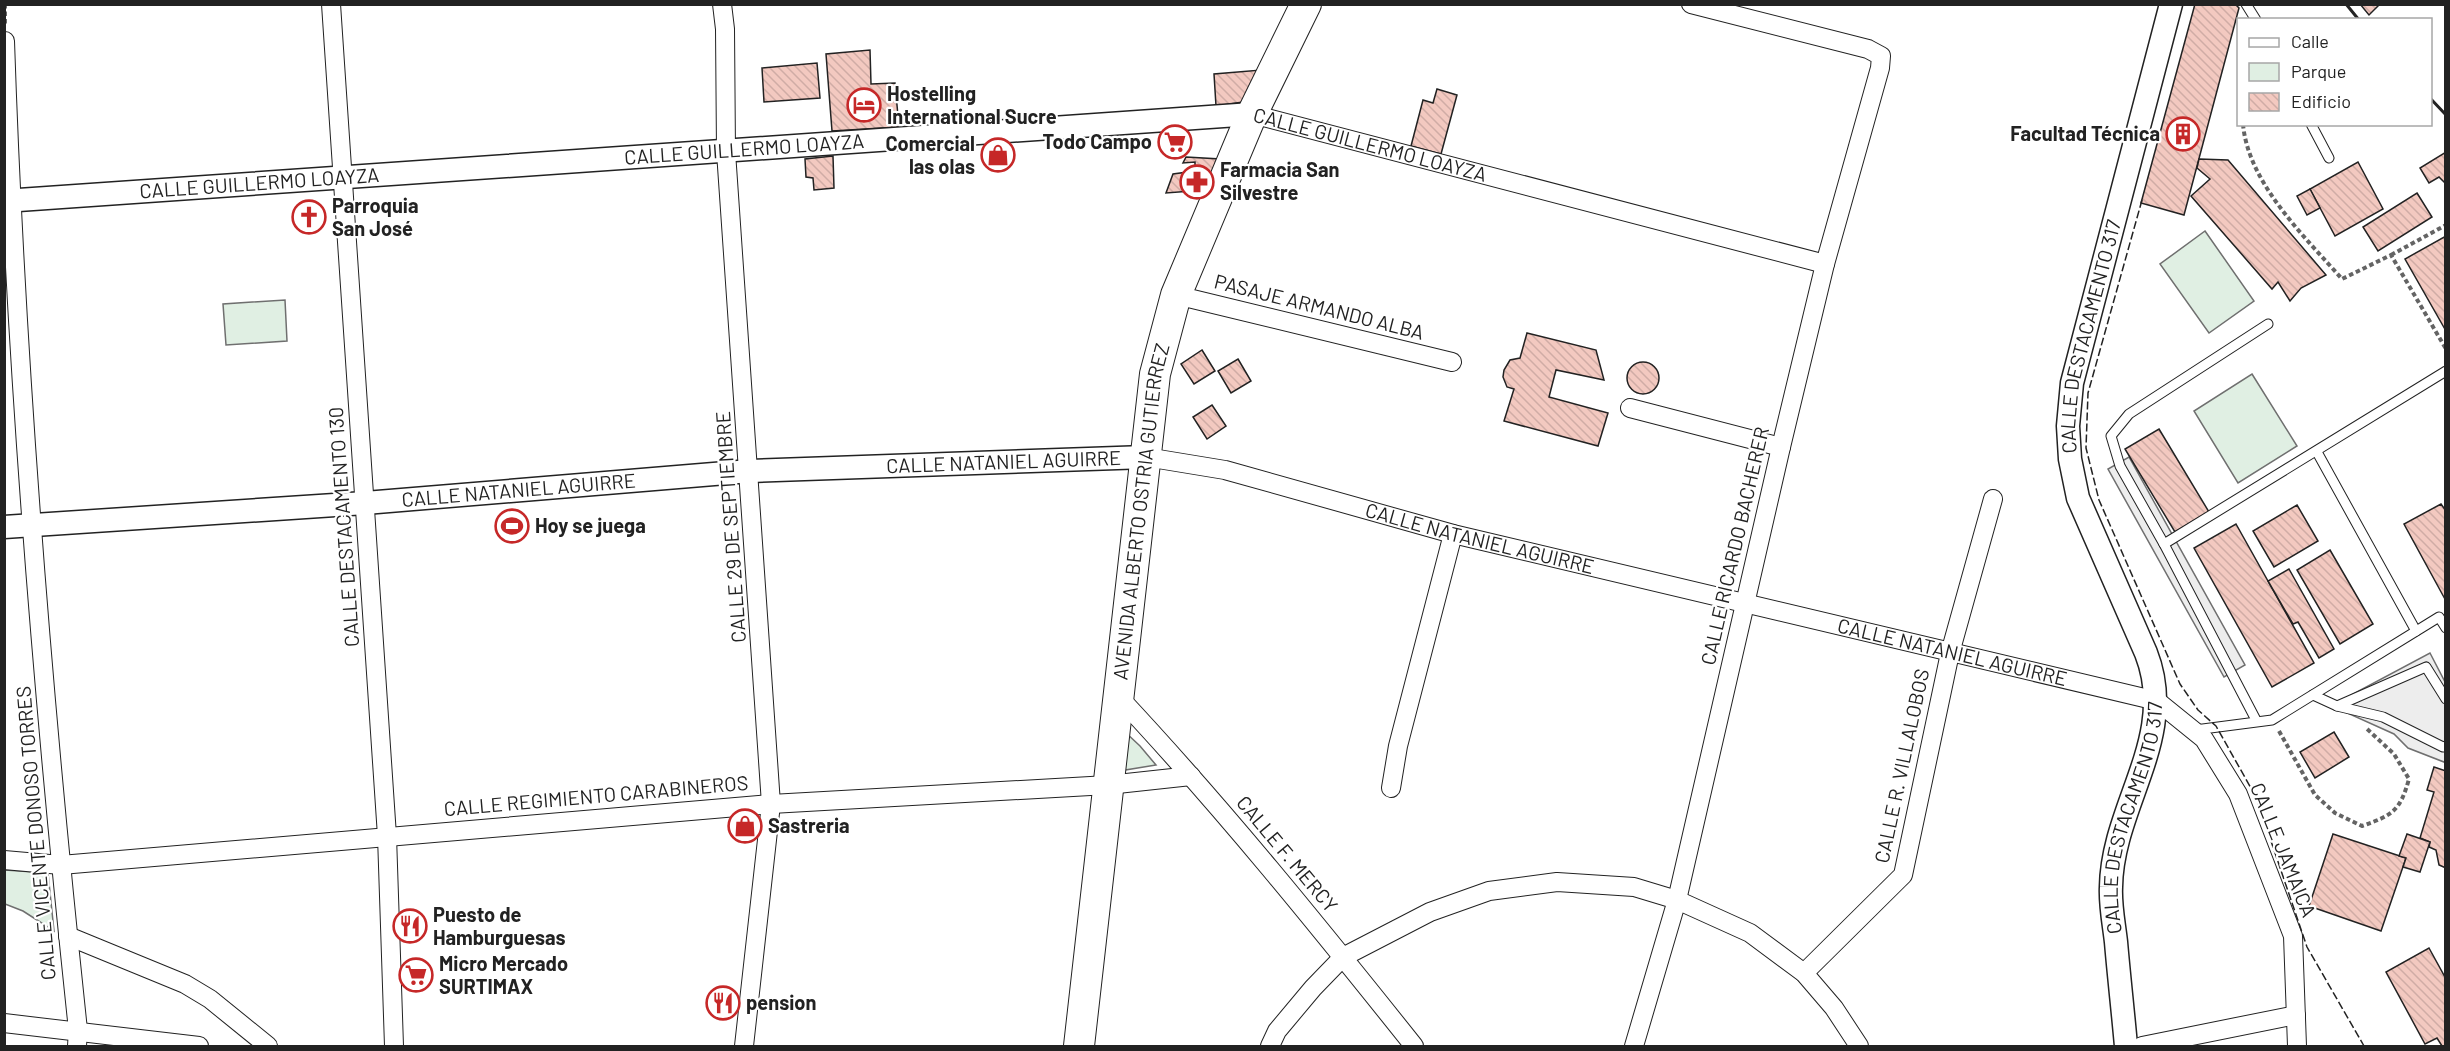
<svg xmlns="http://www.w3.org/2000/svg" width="2450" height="1051" viewBox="0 0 2450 1051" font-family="Barlow,sans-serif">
  <defs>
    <pattern id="building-back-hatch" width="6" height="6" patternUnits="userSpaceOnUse" patternTransform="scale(1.5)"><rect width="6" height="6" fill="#f3c9c0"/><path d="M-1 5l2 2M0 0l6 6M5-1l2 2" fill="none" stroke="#d0aca5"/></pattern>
  </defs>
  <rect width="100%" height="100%" fill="#fff"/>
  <g fill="#e0efe3" stroke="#6f6f6f" stroke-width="1.5">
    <path d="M2205 231 2254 301 2209 333 2160 264Z"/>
    <path d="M285 300 287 341 226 345 223 304Z"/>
    <path d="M2252 374 2297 446 2238 483 2194 411Z"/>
    <path d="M1124 731 1140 746 1156 765 1119 771Z"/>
    <path d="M5 870 48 873 54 931 23 911 5 904Z"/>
  </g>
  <g fill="#ededed" stroke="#6f6f6f" stroke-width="1.5">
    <path d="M2129 457 2245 665 2224 677 2108 469Z"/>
    <path d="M2430 653 2445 682V761L2444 762 2408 748 2394 734 2345 712 2338 702Z"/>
  </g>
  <g fill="url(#building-back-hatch)" stroke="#222" stroke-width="1.5">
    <path d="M2195 4H2235L2239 8 2184 215 2141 203Z"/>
    <path d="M2360 4H2380L2369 15Z"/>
    <path d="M870 50 871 84 895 83 899 127 832 131 826 54Z"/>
    <path d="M817 63 820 98 764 102 762 68Z"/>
    <path d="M1261 70 1243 102 1216 106 1214 74Z"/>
    <path d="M1437 89 1457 95 1441 154 1411 146 1423 100 1433 103Z"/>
    <path d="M2446 152V184L2439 177 2429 183 2420 168Z"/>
    <path d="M833 156 834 188 814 190 813 178 806 177 805 159Z"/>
    <path d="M1186 157 1220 159 1205 190 1166 193 1173 174 1195 171V162L1183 163Z"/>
    <path d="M2199 159 2228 160 2326 275 2301 288 2290 301 2278 282 2272 289 2191 196 2210 179 2197 168Z"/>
    <path d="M2358 162 2383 209 2335 236 2310 189Z"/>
    <path d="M2310 189 2320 208 2307 215 2297 196Z"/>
    <path d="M2417 193 2432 217 2378 251 2363 227Z"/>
    <path d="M2446 236V331L2405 259Z"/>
    <path d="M1527 333 1596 350 1604 380 1556 370 1549 397 1608 413 1598 446 1504 421 1514 389 1507 387 1503 377 1504 370 1510 360 1520 358Z"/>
    <path d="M1202 350 1215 371 1194 384 1181 364Z"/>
    <path d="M1238 359 1251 381 1231 393 1218 371Z"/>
    <circle cx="1643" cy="378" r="16"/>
    <path d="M1212 405 1226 426 1207 439 1193 417Z"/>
    <path d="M2159 429 2209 512 2175 532 2125 449Z"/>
    <path d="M2441 504 2446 511V601L2404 524Z"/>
    <path d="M2297 505 2318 541 2274 567 2253 531Z"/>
    <path d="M2236 524 2314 663 2272 687 2194 548Z"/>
    <path d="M2330 550 2373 624 2340 644 2297 570Z"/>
    <path d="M2289 569 2334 649 2319 658 2298 622 2293 624 2268 581Z"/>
    <path d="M2334 732 2349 757 2315 778 2300 752Z"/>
    <path d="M2434 767 2446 771V868L2439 865 2436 850 2429 847 2430 842 2420 838 2434 792 2427 790Z"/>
    <path d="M2333 834 2406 858 2381 931 2309 906Z"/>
    <path d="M2407 834 2430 842 2420 872 2403 867 2406 858 2399 856Z"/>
    <path d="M2429 948 2446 979V1046H2442L2437 1038 2425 1044 2386 972Z"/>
  </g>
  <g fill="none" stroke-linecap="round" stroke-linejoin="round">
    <defs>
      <g id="service">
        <path d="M2246 4 2256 20"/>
        <path d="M2311 124 2329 158"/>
        <path d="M2317 452 2416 631"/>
        <path d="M2164 544 2446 371"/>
        <path d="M2313 695 2337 706 2383 717 2443 747 2446 746"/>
        <path d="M2337 706 2426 667 2446 699"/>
        <path d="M2256 720 2164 544 2120 466 2111 436 2129 414 2268 324"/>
        <path d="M2195 730 2272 720 2439 617 2446 628"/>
      </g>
      <g id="minor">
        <path d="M331 4 387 836 394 1046"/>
        <path d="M722 4 725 29 726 152 771 804 744 1046"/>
        <path d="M5 41C16 372 43 702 78 1030L77 1046"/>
        <path id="s1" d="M1252 114 1825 264"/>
        <path d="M1176 295 1452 362"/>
        <path d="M1630 408 1781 447"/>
        <path id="s2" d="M1146 457 1225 470 1453 534 2157 701 2204 739 2238 794 2293 936 2297 1046"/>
        <path d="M1118 696C1223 808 1319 927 1414 1046"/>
        <path d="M1391 788 1398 746 1453 534"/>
        <path d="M4 860 61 865 771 804 1108 785 1191 776"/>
        <path d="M68 936 185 984 210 999 268 1046"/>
        <path d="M1804 973 1903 875 1950 653 1993 499"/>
        <path d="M4 1023 199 1046"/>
        <path d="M1270 1046 1277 1031 1313 988 1343 957 1430 912 1489 891 1557 882 1634 887 1677 900 1750 933 1804 973 1834 1008 1859 1046"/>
        <path d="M1634 1046 1677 900 1781 447 1825 264 1880 68 1881 56 1868 49 1691 4"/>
        <path d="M2142 1046 2296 1015"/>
      </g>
      <g id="tertiary">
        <path id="s3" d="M4 201 1252 114"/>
        <path id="s4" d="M4 527 365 503 750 471 1146 457"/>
        <path id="s5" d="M2126 1046C2123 1012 2119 977 2116 942 2114 924 2110 905 2111 887 2112 805 2179 737 2146 653L2078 498 2070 459 2068 426 2072 383 2171 4"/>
      </g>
      <g id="trunk">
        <path id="s6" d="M1079 1046 1155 374 1176 295 1252 114 1306 4"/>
      </g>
    </defs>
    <use href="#service" stroke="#222" stroke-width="11"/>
    <use href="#minor" stroke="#222" stroke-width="20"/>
    <use href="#tertiary" stroke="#222" stroke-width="25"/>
    <use href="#trunk" stroke="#222" stroke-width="32"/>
    <g stroke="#646464" stroke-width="4" stroke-dasharray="4.5 3" stroke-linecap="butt">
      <path d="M5 4V26"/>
      <path d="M2243 124C2248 183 2305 237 2342 279L2391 255 2446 349"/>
      <path d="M2391 255 2446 225"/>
      <path d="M2279 731 2315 795 2335 813 2362 826C2393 815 2400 811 2409 779L2394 754 2366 728"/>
    </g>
    <use href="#service" stroke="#fff" stroke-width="9"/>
    <use href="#minor" stroke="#fff" stroke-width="18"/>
    <use href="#tertiary" stroke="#fff" stroke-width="22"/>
    <use href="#trunk" stroke="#fff" stroke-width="30"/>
    <g stroke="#222" stroke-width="1.5" stroke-dasharray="8 3" stroke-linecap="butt">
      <path d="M2346 4 2359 20"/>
      <path d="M2430 98 2446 115"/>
      <path d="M2142 200 2088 393 2086 448 2099 500 2180 684 2198 710 2216 726 2256 797 2307 947 2364 1046"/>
    </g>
    <g stroke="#222" stroke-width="3">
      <path d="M2346 4 2359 20"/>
      <path d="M2430 98 2446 115"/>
    </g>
  </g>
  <defs>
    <symbol id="hotel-ring" viewBox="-11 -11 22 22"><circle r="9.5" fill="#fff" stroke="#c62828" stroke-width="1.5"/><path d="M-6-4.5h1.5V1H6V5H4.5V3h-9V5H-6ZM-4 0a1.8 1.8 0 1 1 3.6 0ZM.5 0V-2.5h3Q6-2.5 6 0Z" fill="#c62828"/></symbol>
    <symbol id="building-ring" viewBox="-11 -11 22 22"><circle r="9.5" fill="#fff" stroke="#c62828" stroke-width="1.5"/><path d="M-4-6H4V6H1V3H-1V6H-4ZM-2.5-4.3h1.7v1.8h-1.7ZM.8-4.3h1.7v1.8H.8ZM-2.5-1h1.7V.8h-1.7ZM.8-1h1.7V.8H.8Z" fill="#c62828"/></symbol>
    <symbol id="supermarket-ring" viewBox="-11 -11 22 22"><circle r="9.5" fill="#fff" stroke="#c62828" stroke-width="1.5"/><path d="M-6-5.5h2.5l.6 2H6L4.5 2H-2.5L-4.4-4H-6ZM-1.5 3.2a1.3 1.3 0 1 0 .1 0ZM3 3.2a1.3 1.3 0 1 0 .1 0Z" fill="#c62828"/></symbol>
    <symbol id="shop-ring" viewBox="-11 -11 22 22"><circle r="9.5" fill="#fff" stroke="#c62828" stroke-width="1.5"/><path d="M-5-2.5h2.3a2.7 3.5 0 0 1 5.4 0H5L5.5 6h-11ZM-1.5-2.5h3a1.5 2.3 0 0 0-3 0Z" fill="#c62828"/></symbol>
    <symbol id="pharmacy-ring" viewBox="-11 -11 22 22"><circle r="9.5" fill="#fff" stroke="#c62828" stroke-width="1.5"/><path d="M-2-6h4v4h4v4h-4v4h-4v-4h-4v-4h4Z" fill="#c62828"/></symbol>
    <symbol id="church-ring" viewBox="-11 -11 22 22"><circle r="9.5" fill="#fff" stroke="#c62828" stroke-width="1.5"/><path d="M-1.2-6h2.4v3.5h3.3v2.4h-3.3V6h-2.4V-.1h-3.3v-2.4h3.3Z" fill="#c62828"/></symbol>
    <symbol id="stadium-ring" viewBox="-11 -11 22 22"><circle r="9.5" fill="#fff" stroke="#c62828" stroke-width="1.5"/><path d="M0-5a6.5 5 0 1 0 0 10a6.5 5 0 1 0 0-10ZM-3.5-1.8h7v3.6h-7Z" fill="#c62828"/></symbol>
    <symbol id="restaurant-ring" viewBox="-11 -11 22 22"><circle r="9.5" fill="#fff" stroke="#c62828" stroke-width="1.5"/><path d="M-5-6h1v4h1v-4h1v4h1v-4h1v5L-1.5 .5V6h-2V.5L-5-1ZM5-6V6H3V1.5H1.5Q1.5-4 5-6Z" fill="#c62828"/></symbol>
  </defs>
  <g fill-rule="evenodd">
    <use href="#hotel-ring" x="845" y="86" width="38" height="38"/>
    <use href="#building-ring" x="2164" y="115" width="38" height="38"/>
    <use href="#supermarket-ring" x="1156" y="123" width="38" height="38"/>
    <use href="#shop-ring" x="979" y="136" width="38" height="38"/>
    <use href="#pharmacy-ring" x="1178" y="163" width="38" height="38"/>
    <use href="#church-ring" x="290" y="198" width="38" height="38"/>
    <use href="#stadium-ring" x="493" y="507" width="38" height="38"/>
    <use href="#shop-ring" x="726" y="807" width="38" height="38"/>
    <use href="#restaurant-ring" x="391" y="907" width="38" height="38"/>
    <use href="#supermarket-ring" x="397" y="956" width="38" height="38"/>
    <use href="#restaurant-ring" x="704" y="984" width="38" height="38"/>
  </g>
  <g text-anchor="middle" stroke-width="4.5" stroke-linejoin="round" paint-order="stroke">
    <g font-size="20" font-weight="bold" fill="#222" stroke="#fff" text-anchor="start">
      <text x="887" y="101">Hostelling<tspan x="887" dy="23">International Sucre</tspan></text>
      <text x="2160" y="141" text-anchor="end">Facultad Técnica</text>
      <text x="1152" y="149" text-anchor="end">Todo Campo</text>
      <text x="975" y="151" text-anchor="end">Comercial<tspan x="975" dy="23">las olas</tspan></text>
      <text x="1220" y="177">Farmacia San<tspan x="1220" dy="23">Silvestre</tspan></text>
      <text x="332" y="213">Parroquia<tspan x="332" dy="23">San José</tspan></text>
      <text x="535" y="533">Hoy se juega</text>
      <text x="768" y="833">Sastreria</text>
      <text x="433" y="922">Puesto de<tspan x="433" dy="23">Hamburguesas</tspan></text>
      <text x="439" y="971">Micro Mercado<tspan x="439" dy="23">SURTIMAX</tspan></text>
      <text x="746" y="1010">pension</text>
    </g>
    <g font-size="20" fill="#222" stroke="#fff">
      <text dy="7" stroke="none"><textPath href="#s1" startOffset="122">CALLE GUILLERMO LOAYZA</textPath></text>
      <text dy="7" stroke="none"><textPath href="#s3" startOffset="742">CALLE GUILLERMO LOAYZA</textPath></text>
      <text dy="7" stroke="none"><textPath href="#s3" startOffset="256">CALLE GUILLERMO LOAYZA</textPath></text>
      <text transform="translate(1319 307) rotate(14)" y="7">PASAJE ARMANDO ALBA</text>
      <text dy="7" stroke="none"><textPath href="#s5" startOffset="735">CALLE DESTACAMENTO 317</textPath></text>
      <text dy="7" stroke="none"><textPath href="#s4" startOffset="1002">CALLE NATANIEL AGUIRRE</textPath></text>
      <text dy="7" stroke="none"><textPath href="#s4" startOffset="516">CALLE NATANIEL AGUIRRE</textPath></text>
      <text dy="7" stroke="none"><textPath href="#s6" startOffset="538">AVENIDA ALBERTO OSTRIA GUTIERREZ</textPath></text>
      <text transform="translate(344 527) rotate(-94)" y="7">CALLE DESTACAMENTO 130</text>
      <text transform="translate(731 527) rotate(-94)" y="7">CALLE 29 DE SEPTIEMBRE</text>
      <text dy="7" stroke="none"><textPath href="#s2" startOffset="344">CALLE NATANIEL AGUIRRE</textPath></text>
      <text transform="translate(1735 546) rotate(-77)" y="7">CALLE RICARDO BACHERER</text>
      <text dy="7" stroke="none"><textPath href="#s2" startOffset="830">CALLE NATANIEL AGUIRRE</textPath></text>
      <text transform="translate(1902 766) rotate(-78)" y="7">CALLE R. VILLALOBOS</text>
      <text transform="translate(596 796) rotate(-5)" y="7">CALLE REGIMIENTO CARABINEROS</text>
      <text dy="7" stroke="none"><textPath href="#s5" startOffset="232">CALLE DESTACAMENTO 317</textPath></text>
      <text transform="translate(36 833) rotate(-95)" y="7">CALLE VICENTE DONOSO TORRES</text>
      <text transform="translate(2283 850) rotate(68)" y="7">CALLE JAMAICA</text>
      <text transform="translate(1287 854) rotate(50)" y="7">CALLE F. MERCY</text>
    </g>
  </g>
  <rect width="2450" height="1051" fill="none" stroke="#222222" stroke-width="12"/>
  <rect x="2237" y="18" width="195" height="108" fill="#ffffff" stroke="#a7a7a7" stroke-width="1.5"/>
  <rect x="2249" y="38" width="30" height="9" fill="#ffffff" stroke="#a7a7a7" stroke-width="1.5"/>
  <text x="2291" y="48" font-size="18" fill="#222222">Calle</text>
  <rect x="2249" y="63" width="30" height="18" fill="#e0efe3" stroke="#a7a7a7" stroke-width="1.5"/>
  <text x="2291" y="78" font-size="18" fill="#222222">Parque</text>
  <rect x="2249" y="93" width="30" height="18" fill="url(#building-back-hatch)" stroke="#a7a7a7" stroke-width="1.5"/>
  <text x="2291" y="108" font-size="18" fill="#222222">Edificio</text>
</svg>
